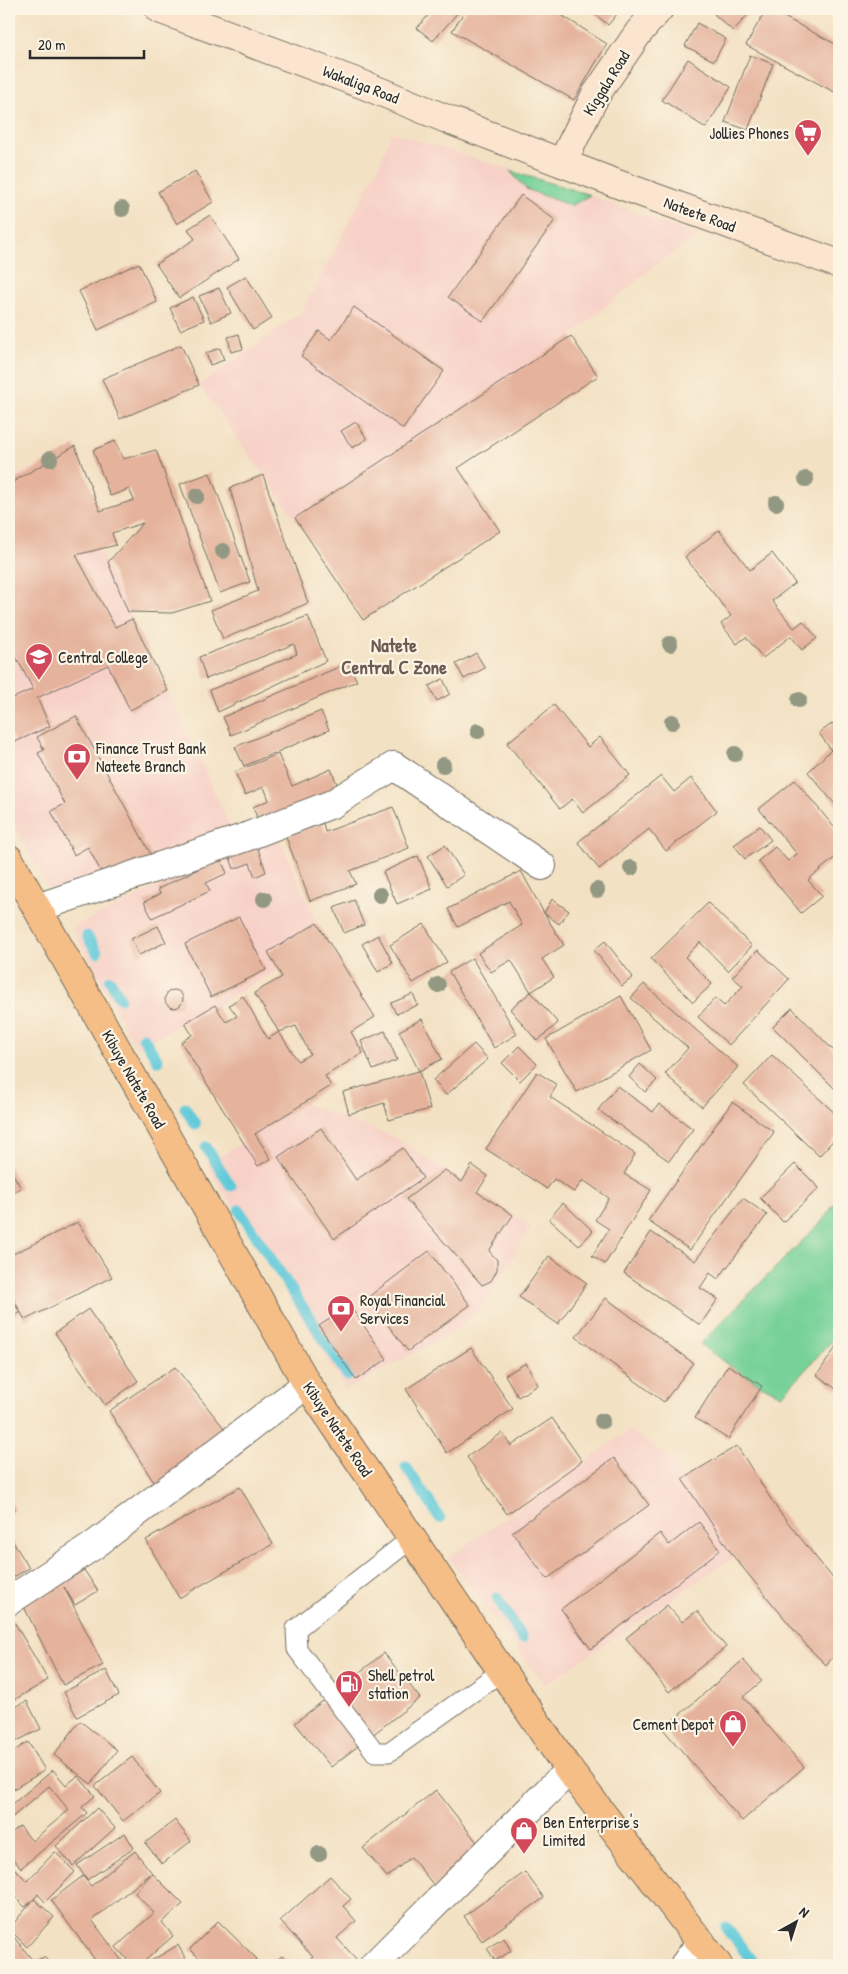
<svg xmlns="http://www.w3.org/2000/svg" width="848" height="1974" viewBox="0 0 848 1974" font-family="'Patrick Hand',sans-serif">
  <rect width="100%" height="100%" fill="#fcf5e5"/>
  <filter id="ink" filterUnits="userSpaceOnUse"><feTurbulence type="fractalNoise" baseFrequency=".02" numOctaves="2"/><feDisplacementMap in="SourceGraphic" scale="10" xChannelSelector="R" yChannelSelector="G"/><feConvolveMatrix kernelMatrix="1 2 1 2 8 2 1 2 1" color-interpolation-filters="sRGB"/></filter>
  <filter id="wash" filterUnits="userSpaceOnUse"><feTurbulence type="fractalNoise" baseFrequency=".0096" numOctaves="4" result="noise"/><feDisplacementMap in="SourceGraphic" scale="20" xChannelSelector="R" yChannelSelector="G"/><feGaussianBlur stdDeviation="1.12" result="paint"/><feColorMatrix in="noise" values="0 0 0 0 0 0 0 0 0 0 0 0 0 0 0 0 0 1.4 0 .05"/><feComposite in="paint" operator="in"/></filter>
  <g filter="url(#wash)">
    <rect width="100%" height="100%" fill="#f3e1c3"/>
    <g fill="#f7d1c7">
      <path d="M391 132 590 195 698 237 656 264 571 336 295 518 199 385 301 313 379 166Z"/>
      <path d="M75 446 100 511 134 500 143 523 113 533 116 545 99 550 168 691 230 826 60 911 9 815V480Z"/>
      <path d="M276 832 317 923 268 952 278 970 185 1023 136 1047 72 928 228 852Z"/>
      <path d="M303 1103 394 1137 531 1226 487 1302 458 1329 346 1390 207 1165Z"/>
      <path d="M630 1430 671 1458 734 1557 545 1685 448 1558Z"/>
    </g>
    <g fill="#77d299" stroke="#517e62">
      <path d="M510 171 590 195 571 206 526 189Z"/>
      <path d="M839 1197V1333L782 1395C752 1382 726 1364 700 1344L824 1219Z"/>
    </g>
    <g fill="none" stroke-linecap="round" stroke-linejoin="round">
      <g stroke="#5fc9da" stroke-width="11">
        <path d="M87 936 97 952"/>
        <path d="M110 980 120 998"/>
        <path d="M143 1037 158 1061"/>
        <path d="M185 1108 195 1124"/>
        <path d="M206 1147 231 1186"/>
        <path d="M239 1210 348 1376"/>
        <path d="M406 1467 440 1518"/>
        <path d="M497 1598 522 1638"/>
        <path d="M726 1927 755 1965"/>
      </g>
    </g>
    <g id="blocks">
      <g fill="#e5b39c">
        <path d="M434 9H461L433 41 417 28Z"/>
        <path d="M466 9H552L607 44 574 100 452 31Z"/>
        <path d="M589 9H621L608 25Z"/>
        <path d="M719 9H753L733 31 714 14Z"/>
        <path d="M766 9H769L839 46 838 94 746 45Z"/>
        <path d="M697 23 726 39 714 61 685 46Z"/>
        <path d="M750 55 773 64 748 130 725 122Z"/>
        <path d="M688 59 731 87 706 128 662 100Z"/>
        <path d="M195 171 213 202 177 224 158 192Z"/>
        <path d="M521 195 555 220 483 321 448 297Z"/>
        <path d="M210 215 239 259 179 298 156 264 195 239 188 229Z"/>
        <path d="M139 263 157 302 98 330 79 291Z"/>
        <path d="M246 276 272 318 253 330 227 287Z"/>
        <path d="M219 288 231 313 211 322 199 296Z"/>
        <path d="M193 297 204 320 180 330 170 308Z"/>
        <path d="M354 307 444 371 403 429 301 356 319 331 331 340Z"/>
        <path d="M239 334 243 349 231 352 228 337Z"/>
        <path d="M571 336 598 376 458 468 500 531 363 620 295 518Z"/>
        <path d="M181 345 199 385 120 419 102 379Z"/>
        <path d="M220 348 224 360 210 365 206 353Z"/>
        <path d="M356 422 367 439 352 448 341 431Z"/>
        <path d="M115 441 123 459 156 450 210 601 172 613 128 612 108 562 143 523 112 533 116 545 76 555 115 627 132 619 168 691 130 710 108 665 37 698 50 726 15 742 9 730V700L33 689 9 644V484L75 446 100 511 134 500 129 489 110 496 93 450Z"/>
        <path d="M210 473 250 582 220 593 180 484Z"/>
        <path d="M263 475 308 603 223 639 211 610 258 591 230 488Z"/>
        <path d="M719 530 750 570 772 553 795 583 772 601 794 628 803 621 817 638 802 650 791 636 763 658 746 637 737 644 721 624 731 616 685 557Z"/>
        <path d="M308 616 326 661 218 712 210 690 297 654 294 644 206 679 199 657Z"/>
        <path d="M476 653 485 668 464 679 456 664Z"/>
        <path d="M348 663 357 681 231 735 223 717Z"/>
        <path d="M443 679 450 694 437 701 429 686Z"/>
        <path d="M554 705 588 747 600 737 630 775 583 813 572 799 560 809 507 743Z"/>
        <path d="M321 711 329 730 244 766 235 747Z"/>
        <path d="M76 716 155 862 109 887 88 847 74 855 51 811 65 804 38 753 44 750 37 737Z"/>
        <path d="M839 719V745L831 750 819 733Z"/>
        <path d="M831 750 839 760V809L808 772Z"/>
        <path d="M278 754 292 786 331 769 339 789 259 823 253 807 269 800 264 787 245 795 235 772Z"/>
        <path d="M661 776 674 792 691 778 717 811 666 851 649 829 599 869 578 842Z"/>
        <path d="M795 780 839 833V854L808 880 822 896 801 913 758 861 775 847 788 861 797 854 759 809Z"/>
        <path d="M393 807 409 848 350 871 356 884 310 901 286 837 323 823 325 832Z"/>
        <path d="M760 826 771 840 745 859 734 845Z"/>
        <path d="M256 843 266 872 255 877 250 863 234 869 228 852Z"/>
        <path d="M445 845 464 875 447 886 428 856Z"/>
        <path d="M418 856 432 889 397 904 383 872Z"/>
        <path d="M220 858 227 873 206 883 210 891 152 918 144 902 160 894 158 889Z"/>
        <path d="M521 871 544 913 552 899 569 911 559 924 544 913 564 945 542 959 554 977 531 992 558 1023 537 1041 510 1009 531 992 511 960 491 972 478 953 522 925 509 901 458 927 448 909Z"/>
        <path d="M354 900 364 925 344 933 334 908Z"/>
        <path d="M708 903 752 946 728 971 700 942 685 957 712 984 693 1002 651 959Z"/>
        <path d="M239 917 266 970 211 997 185 944Z"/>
        <path d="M317 923 375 1017 351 1032 363 1053 325 1076 331 1086 255 1134 271 1159 258 1166 181 1042 192 1035 185 1023 215 1005 226 1022 237 1016 229 1005 243 996 268 1039 279 1032 298 1061 310 1054 296 1026 279 1032 254 993 282 977 268 952Z"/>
        <path d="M424 924 447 962 413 983 390 945Z"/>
        <path d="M158 926 166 942 139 955 131 939Z"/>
        <path d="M378 935 393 963 378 972 362 944Z"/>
        <path d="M605 941 633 977 622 986 594 950Z"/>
        <path d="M758 950 789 979 729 1045 698 1017 715 998 724 1006 743 986 732 977Z"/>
        <path d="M472 958 517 1034 494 1048 449 972Z"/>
        <path d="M644 984 738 1067 702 1107 665 1074 688 1048 631 998Z"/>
        <circle cx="174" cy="999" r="9"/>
        <path d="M413 994 418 1005 396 1014 391 1003Z"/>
        <path d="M621 996 651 1050 577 1092 546 1039Z"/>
        <path d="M792 1008 839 1056V1093L773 1027Z"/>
        <path d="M422 1019 442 1059 419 1071 399 1031Z"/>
        <path d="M385 1031 397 1060 373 1070 361 1041Z"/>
        <path d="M474 1044 488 1059 446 1095 433 1080Z"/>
        <path d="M519 1046 537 1064 520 1081 502 1063Z"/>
        <path d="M772 1055 839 1117V1134L819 1156 744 1085Z"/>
        <path d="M640 1064 657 1080 645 1092 629 1077Z"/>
        <path d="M419 1071 430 1109 389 1120 384 1103 349 1114 343 1092Z"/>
        <path d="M537 1072 557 1085 550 1097 635 1154 624 1174 651 1190 605 1264 592 1256 609 1229 595 1220 609 1198 583 1180 574 1192 554 1179 547 1189 486 1149Z"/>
        <path d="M617 1086 653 1112 659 1104 693 1129 669 1161 598 1110Z"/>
        <path d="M732 1102 774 1132 690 1250 648 1221Z"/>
        <path d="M321 1128 356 1180 403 1148 423 1178 334 1239 278 1157Z"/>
        <path d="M795 1164 819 1188 783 1222 760 1198Z"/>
        <path d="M472 1165 488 1176 477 1192 513 1215 489 1251 497 1260V1270L491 1281 482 1285 406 1199 445 1170 462 1182Z"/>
        <path d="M9 1167 21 1188 9 1194Z"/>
        <path d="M743 1198 767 1215 718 1279 710 1273 700 1288 718 1299 700 1325 624 1273 651 1232 695 1261Z"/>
        <path d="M563 1203 593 1231 579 1246 549 1219Z"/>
        <path d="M78 1222 112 1277 25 1320 9 1291V1256Z"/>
        <path d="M429 1251 470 1305 408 1351 367 1298Z"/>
        <path d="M549 1256 587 1283 558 1324 519 1297Z"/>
        <path d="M9 1293 20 1313 9 1319Z"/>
        <path d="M606 1298 693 1363 664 1402 576 1337Z"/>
        <path d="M350 1306 387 1359 356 1380 319 1326Z"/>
        <path d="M88 1309 138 1381 105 1405 55 1333Z"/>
        <path d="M839 1343V1391L817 1375Z"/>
        <path d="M471 1348 513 1409 447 1453 406 1389Z"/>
        <path d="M526 1363 538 1385 518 1397 505 1375Z"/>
        <path d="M728 1365 762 1386 728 1439 695 1418Z"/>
        <path d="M175 1367 236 1443 158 1489 109 1411Z"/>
        <path d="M552 1418 582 1461 507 1514 467 1457 502 1433 511 1446Z"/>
        <path d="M737 1446 778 1510 839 1586V1651L826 1665 808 1647 734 1557 682 1479Z"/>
        <path d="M614 1458 649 1505 547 1579 512 1532Z"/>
        <path d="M240 1487 273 1544 179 1598 146 1540Z"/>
        <path d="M9 1500 15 1509 9 1513Z"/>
        <path d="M699 1522 720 1550 591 1649 561 1609 660 1533 669 1545Z"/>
        <path d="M9 1535 29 1568 9 1580Z"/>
        <path d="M84 1570 98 1591 75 1605 64 1587 103 1665 63 1685 22 1603 62 1583Z"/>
        <path d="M667 1605 682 1622 697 1611 726 1647 669 1692 626 1638Z"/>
        <path d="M13 1620 48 1680 9 1703V1622Z"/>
        <path d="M384 1653 420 1698 331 1767 295 1723Z"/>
        <path d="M743 1660 762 1681 743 1697 804 1767 742 1821 663 1729Z"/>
        <path d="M106 1670 119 1695 77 1717 64 1692Z"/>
        <path d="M27 1701 41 1729 9 1745V1710Z"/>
        <path d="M80 1721 117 1750 91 1784 54 1755Z"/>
        <path d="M28 1742 45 1770 12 1790 9 1786V1754Z"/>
        <path d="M132 1757 160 1793 123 1821 95 1786Z"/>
        <path d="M53 1770 66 1785 78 1776 95 1796 82 1807 87 1813 21 1868 12 1858 9 1861V1835L20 1826 32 1841 69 1810 49 1786 9 1820V1807Z"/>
        <path d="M436 1790 483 1850 436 1888 411 1857 387 1877 363 1848Z"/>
        <path d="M97 1808 115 1828 73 1866 56 1846Z"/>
        <path d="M175 1820 191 1841 162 1864 145 1843Z"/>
        <path d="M125 1833 134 1848 87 1880 77 1865Z"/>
        <path d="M135 1851 152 1873 183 1904 162 1922 173 1936 140 1965H132L116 1947 154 1913 135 1893 152 1873 92 1920 125 1965H99L51 1900 83 1876 91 1886Z"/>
        <path d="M55 1852 75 1872 45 1902 38 1894 34 1899 54 1917 27 1947 9 1929 34 1899 25 1907 9 1891V1873L14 1868 27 1881Z"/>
        <path d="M525 1872 544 1898 482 1941 464 1916Z"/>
        <path d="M330 1876 351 1899 343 1906 356 1921 337 1938 357 1960 351 1965H304L313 1957 280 1921Z"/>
        <path d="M218 1921 257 1959 251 1965H206L190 1949Z"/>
        <path d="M9 1931 34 1962 44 1957 52 1965H10Z"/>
        <path d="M504 1938 511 1951 495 1961 487 1948Z"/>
        <path d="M178 1945 189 1965H144Z"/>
        <path d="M282 1956 290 1965H270Z"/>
      </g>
    </g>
  </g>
  <g filter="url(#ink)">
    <use href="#blocks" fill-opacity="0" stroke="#716b60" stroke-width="1"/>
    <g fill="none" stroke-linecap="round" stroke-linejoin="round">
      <defs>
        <path id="lane" d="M412 1538 296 1629 297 1649 375 1752H389L502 1671"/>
        <g id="street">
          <path d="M37 908 246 837 332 804 394 766 542 866"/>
          <path d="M9 1601 93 1546 307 1384"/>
          <path d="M374 1965 569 1770"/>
          <path d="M684 1965 701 1942"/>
        </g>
        <g id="secondary">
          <path d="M159 9 364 85 454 122 623 186 839 264"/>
          <path d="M562 163 595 96 639 32 659 9"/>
        </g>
        <path id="primary" d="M9 859 307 1384 569 1770 718 1965"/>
      </defs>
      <use href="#lane" stroke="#716b60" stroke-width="21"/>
      <use href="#street" stroke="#716b60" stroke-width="30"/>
      <use href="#secondary" stroke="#716b60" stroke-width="30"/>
      <use href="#primary" stroke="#716b60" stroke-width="30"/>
      <use href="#lane" stroke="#fff" stroke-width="19"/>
      <use href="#street" stroke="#fff" stroke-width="28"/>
      <use href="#secondary" stroke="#fbe5cf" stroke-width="28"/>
      <use href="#primary" stroke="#f6be87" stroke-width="28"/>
    </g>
    <g fill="#929882">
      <circle cx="122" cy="209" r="8"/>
      <circle cx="50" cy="459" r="8"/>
      <circle cx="806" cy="479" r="8"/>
      <circle cx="197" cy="496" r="8"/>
      <circle cx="776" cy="503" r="8"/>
      <circle cx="223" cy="551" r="8"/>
      <circle cx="670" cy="644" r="8"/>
      <circle cx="799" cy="700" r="8"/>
      <circle cx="672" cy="722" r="8"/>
      <circle cx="478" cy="731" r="8"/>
      <circle cx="735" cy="754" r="8"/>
      <circle cx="443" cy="765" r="8"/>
      <circle cx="631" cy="868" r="8"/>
      <circle cx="597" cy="890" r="8"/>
      <circle cx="380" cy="895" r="8"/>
      <circle cx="264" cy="899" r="8"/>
      <circle cx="438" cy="985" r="8"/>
      <circle cx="602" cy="1421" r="8"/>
      <circle cx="319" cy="1854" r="8"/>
    </g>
  </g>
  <defs>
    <symbol id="supermarket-pin" viewBox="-11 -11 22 30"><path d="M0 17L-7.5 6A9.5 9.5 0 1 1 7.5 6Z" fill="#d1495b" stroke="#fcf5e5"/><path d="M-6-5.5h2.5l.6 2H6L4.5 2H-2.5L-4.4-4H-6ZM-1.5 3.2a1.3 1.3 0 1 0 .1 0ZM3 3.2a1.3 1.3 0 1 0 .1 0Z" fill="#fff"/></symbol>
    <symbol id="school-pin" viewBox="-11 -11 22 30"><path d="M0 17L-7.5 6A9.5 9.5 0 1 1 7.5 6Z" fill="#d1495b" stroke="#fcf5e5"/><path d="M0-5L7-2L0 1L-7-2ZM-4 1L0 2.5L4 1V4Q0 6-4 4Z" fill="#fff"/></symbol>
    <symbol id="bank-pin" viewBox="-11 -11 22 30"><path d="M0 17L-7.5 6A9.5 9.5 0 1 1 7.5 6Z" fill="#d1495b" stroke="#fcf5e5"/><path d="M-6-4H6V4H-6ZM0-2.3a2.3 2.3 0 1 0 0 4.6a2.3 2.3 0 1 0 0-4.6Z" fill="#fff"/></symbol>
    <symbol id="fuel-pin" viewBox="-11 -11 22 30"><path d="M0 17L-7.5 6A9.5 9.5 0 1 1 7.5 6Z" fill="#d1495b" stroke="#fcf5e5"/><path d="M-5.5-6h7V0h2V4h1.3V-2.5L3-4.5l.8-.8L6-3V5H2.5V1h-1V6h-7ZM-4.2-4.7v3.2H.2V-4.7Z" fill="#fff"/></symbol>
    <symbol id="shop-pin" viewBox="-11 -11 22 30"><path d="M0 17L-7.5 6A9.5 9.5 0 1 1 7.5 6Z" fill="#d1495b" stroke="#fcf5e5"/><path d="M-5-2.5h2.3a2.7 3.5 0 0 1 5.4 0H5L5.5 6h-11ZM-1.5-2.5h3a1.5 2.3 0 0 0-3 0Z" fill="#fff"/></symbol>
  </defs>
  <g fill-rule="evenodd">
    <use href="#supermarket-pin" x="792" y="117" width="32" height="43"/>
    <use href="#school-pin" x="23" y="641" width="32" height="43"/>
    <use href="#bank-pin" x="61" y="741" width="32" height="43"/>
    <use href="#bank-pin" x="325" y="1293" width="32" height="43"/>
    <use href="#fuel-pin" x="333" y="1668" width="32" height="43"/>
    <use href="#shop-pin" x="717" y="1708" width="32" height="43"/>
    <use href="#shop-pin" x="508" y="1815" width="32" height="43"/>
  </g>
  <g text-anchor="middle" stroke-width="4.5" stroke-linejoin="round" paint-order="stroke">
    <g font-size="16" fill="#2b2b2b" stroke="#fcf5e5">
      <text transform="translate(606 83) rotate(-58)" y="6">Kiggala Road</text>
      <text transform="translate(361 84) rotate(21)" y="6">Wakaliga Road</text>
      <text transform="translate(700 214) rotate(20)" y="6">Nateete Road</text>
      <text transform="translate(134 1079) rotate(60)" y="6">Kibuye Natete Road</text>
      <text transform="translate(338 1429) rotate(56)" y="6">Kibuye Natete Road</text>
    </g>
    <g font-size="16" fill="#2b2b2b" stroke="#fcf5e5" text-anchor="start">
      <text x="789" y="139" text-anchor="end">Jollies Phones</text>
      <text x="58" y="663">Central College</text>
      <text x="96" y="754">Finance Trust Bank<tspan x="96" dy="18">Nateete Branch</tspan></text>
      <text x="360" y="1306">Royal Financial<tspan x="360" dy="18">Services</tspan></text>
      <text x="368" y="1681">Shell petrol<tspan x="368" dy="18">station</tspan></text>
      <text x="714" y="1730" text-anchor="end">Cement Depot</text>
      <text x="543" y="1828">Ben Enterprise's<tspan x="543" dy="18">Limited</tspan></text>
    </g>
    <g font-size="19" font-weight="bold" fill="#6c5b53" stroke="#fcf5e5">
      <text x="394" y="652">Natete<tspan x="394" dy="22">Central C Zone</tspan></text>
    </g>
  </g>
  <rect width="848" height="1974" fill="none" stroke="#fcf5e5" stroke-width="30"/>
  <g transform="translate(796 1922) rotate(39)" stroke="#fcf5e5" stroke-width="4" paint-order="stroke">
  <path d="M0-4L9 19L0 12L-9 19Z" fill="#2b2b2b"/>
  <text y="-8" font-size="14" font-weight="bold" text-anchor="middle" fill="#2b2b2b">N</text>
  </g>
  <path d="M30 50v8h114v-8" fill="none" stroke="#2b2b2b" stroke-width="2.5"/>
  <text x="38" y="50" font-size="15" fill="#2b2b2b" stroke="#fcf5e5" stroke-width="4" paint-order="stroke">20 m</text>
</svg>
